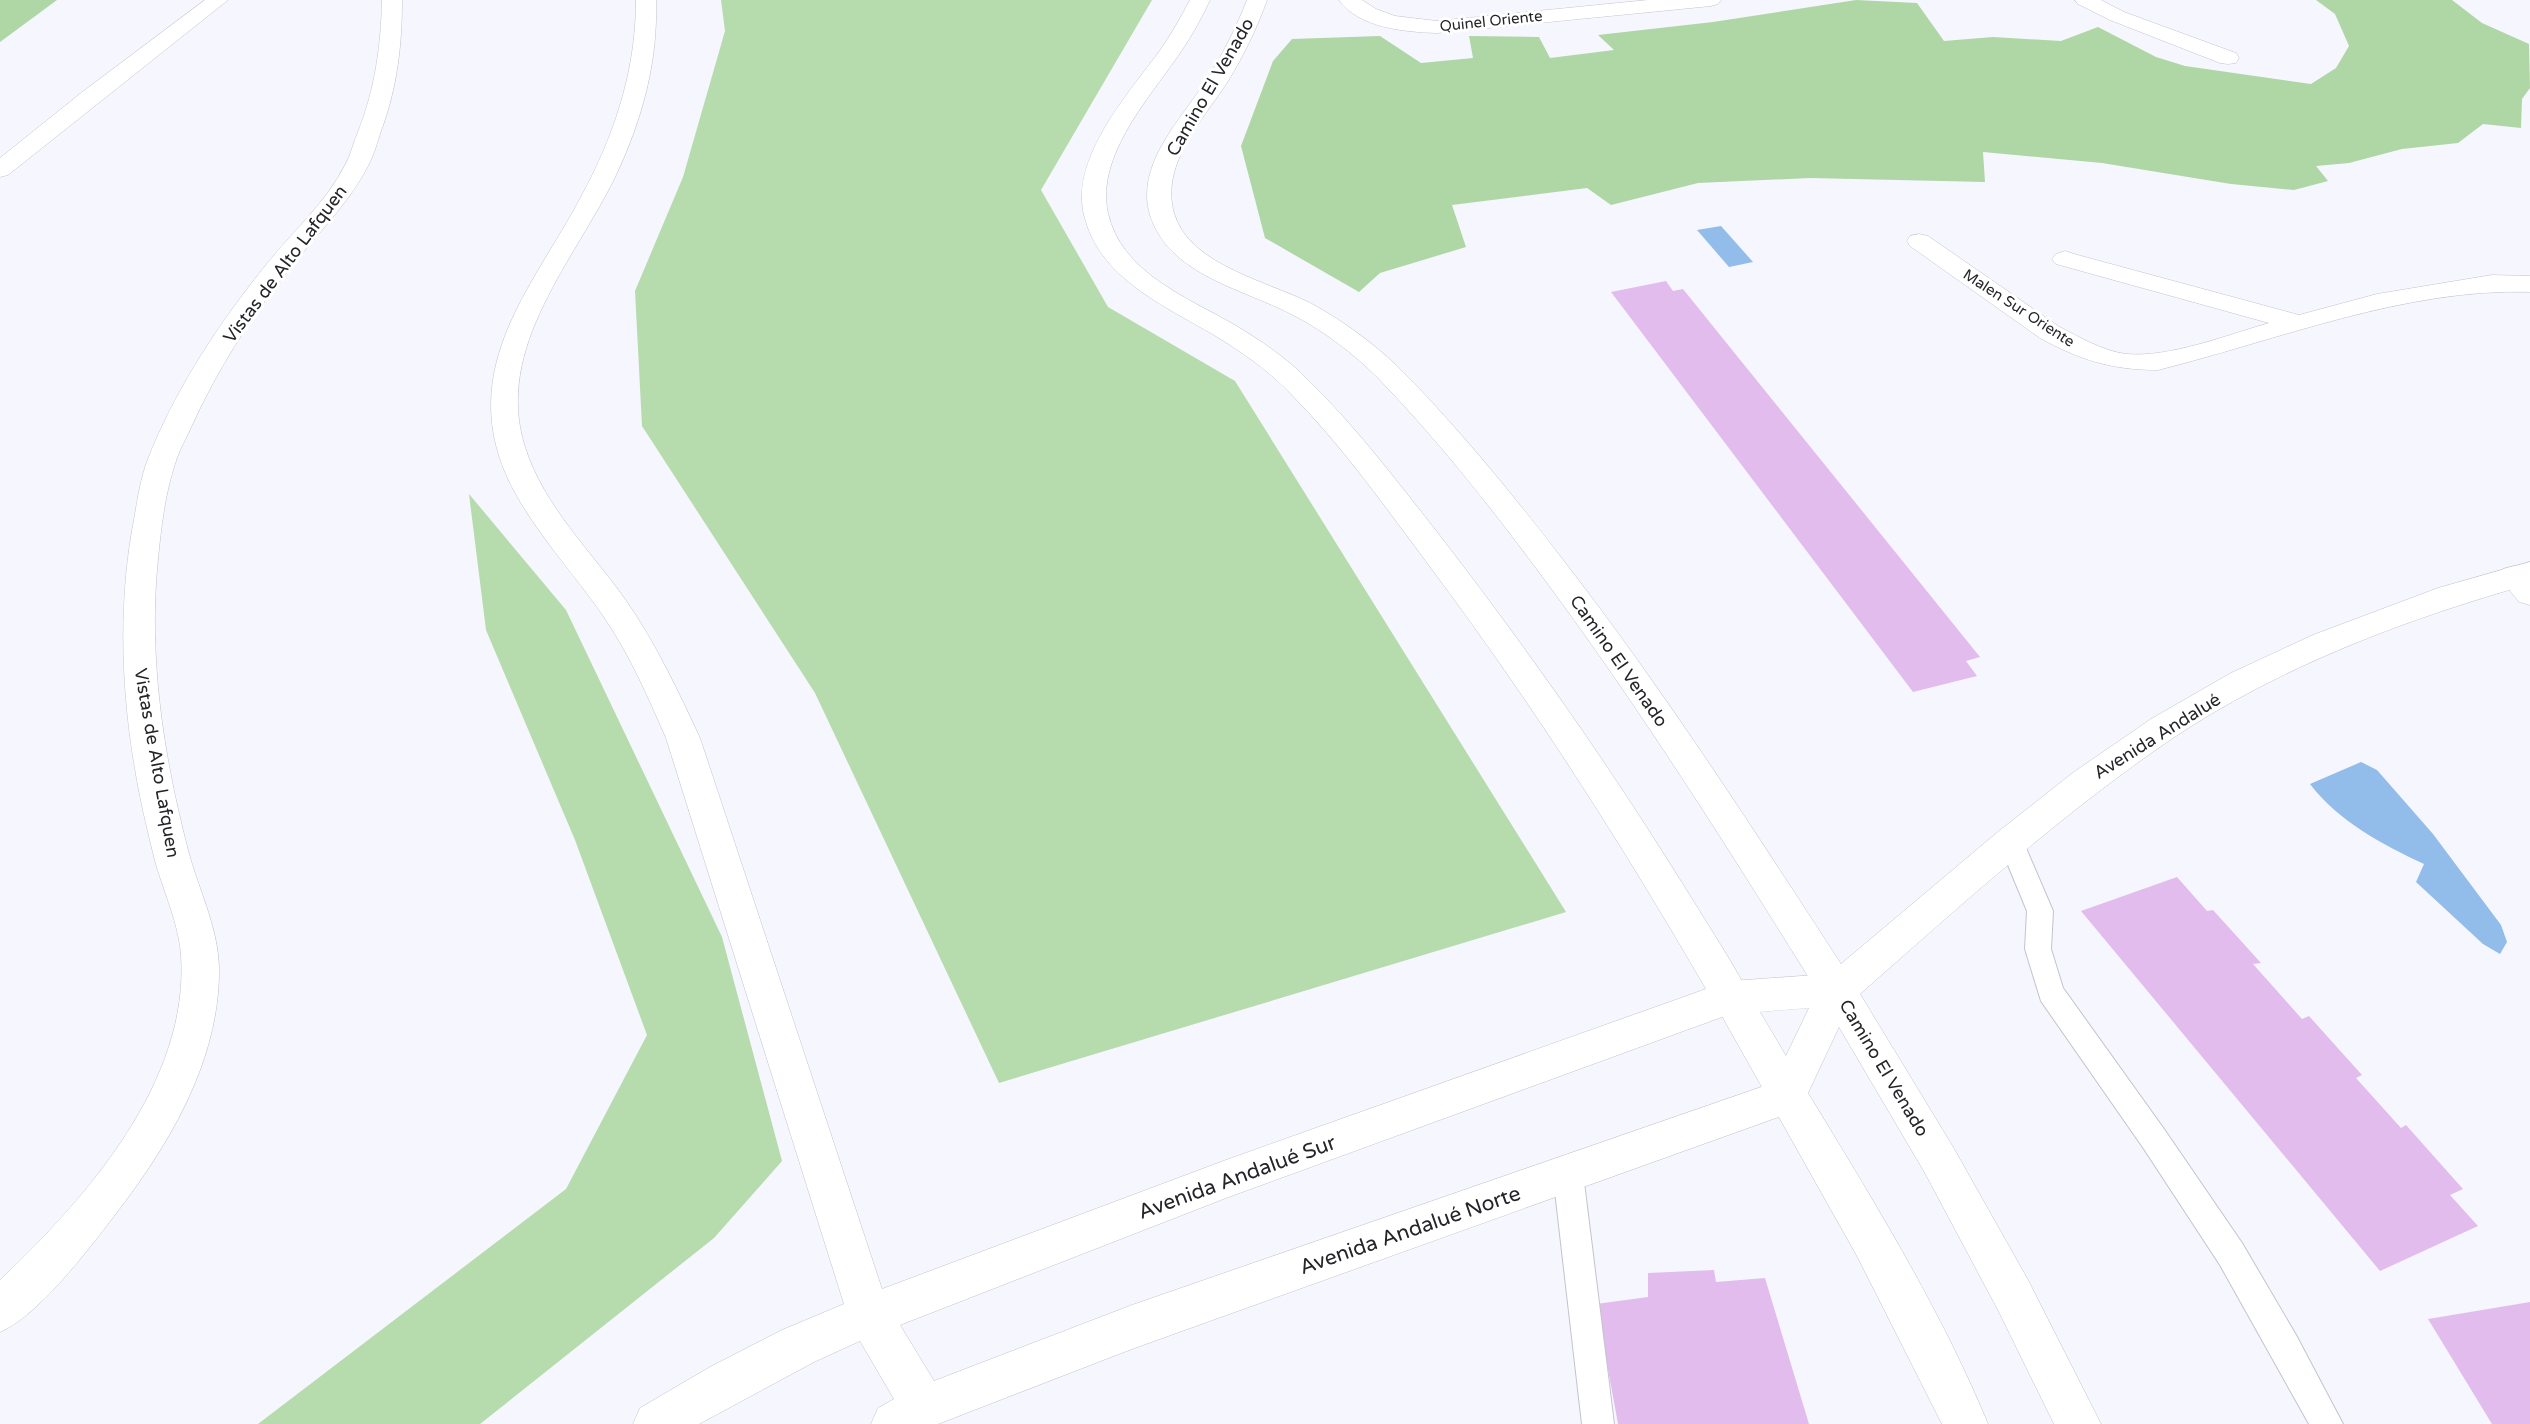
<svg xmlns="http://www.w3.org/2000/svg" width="2530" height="1424" viewBox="0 0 2530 1424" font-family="'Varela Round',sans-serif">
  <rect width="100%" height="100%" fill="#f6f6fe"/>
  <g fill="#b6dbac">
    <path d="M721 0H1152L1041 190 1108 307 1235 381 1566 912 999 1083 815 693 642 426 635 291 683 177 725 31Z"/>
    <path d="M469 494 566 610 722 937 782 1161 714 1238 480 1424H258L566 1189 647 1035 575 840 486 630Z"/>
  </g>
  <g fill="#afd6a5">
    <path d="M0 0H57L0 42Z"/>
    <path d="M1856 0 1917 3 1944 41 1993 37 2061 41 2098 27 2156 57 2185 66 2311 84 2336 68 2349 46 2335 14 2316 0H2452L2482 23 2529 44 2530 88 2522 99 2521 128 2483 124 2458 143 2402 149 2349 163 2316 166 2328 181 2294 190 2231 184 2102 163 1983 152 1985 182 1810 178 1698 183 1611 205 1587 188 1452 205 1466 247 1380 273 1359 292 1265 238 1241 146 1273 61 1292 39 1380 36 1421 63 1473 58 1469 36 1539 37 1550 58 1614 50 1598 35 1713 22Z"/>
  </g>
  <g fill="#92bce9">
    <path d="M1721 226 1753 262 1729 267 1697 230Z"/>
    <path d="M2361 762 2377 770 2433 834 2501 925 2507 942 2500 954 2483 944 2416 882 2424 864C2382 844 2339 822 2310 784Z"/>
  </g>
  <g fill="#e3bcee">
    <path d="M1666 281 1673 291 1683 289 1980 657 1966 661 1977 676 1913 692 1611 292Z"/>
    <path d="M2177 877 2207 911 2213 910 2261 963 2253 964 2302 1019 2309 1016 2362 1075 2356 1078 2401 1128 2406 1125 2463 1189 2450 1195 2478 1226 2380 1271 2081 911Z"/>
    <path d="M1714 1270 1716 1282 1765 1278 1809 1424H1618L1596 1304 1648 1297V1273Z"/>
    <path d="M2530 1302V1424H2492L2428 1319Z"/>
  </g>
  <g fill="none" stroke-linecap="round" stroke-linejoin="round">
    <defs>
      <g id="lane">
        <path d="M2011 831 2020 834 2053 911 2051 949 2063 988 2164 1129 2242 1243 2296 1335 2343 1424H2309L2220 1265 2144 1149 2041 1001 2025 949 2027 911 1998 841 2002 834Z"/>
        <path d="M1568 1160 1579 1164 1583 1174 1614 1424H1582L1553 1174 1557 1164Z"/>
      </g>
      <g id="street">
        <path d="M205 0H228L8 175 0 177V158L81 93Z"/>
        <path d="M382 0H402C402 46 397 88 381 131 377 143 374 155 368 166 348 205 314 237 287 272 250 318 218 369 193 423 187 437 179 450 175 464 165 494 161 528 158 559 148 655 163 753 187 846 197 887 218 925 219 968 220 1060 169 1145 114 1216 88 1250 38 1316 0 1332V1280C86 1199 190 1081 181 955 179 929 169 904 161 880 155 864 152 848 148 832 123 729 114 619 135 514 138 496 141 477 148 459 175 390 219 323 266 265 292 232 326 203 345 165 351 155 353 143 358 132 375 89 381 46 382 0Z"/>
        <path d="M636 0H656C658 62 642 120 616 175 576 259 493 347 525 447 544 507 592 552 627 602 656 644 678 691 700 738L882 1289 1226 1160 1706 989C1622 844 1532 703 1431 568 1386 508 1342 445 1289 392 1267 369 1240 351 1214 335 1163 305 1099 278 1084 215 1070 157 1130 92 1161 49 1172 33 1181 17 1190 0H1210C1202 17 1193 34 1182 50 1152 95 1095 155 1108 213 1121 272 1186 297 1233 324 1260 340 1287 358 1309 381 1356 427 1396 480 1437 532 1502 616 1564 702 1623 791 1650 832 1676 873 1702 915 1718 941 1736 968 1750 997L1744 1009 1226 1198 900 1325 934 1381 1132 1305 1787 1078 1801 1083 1807 1096 1801 1109 1132 1349 938 1424H871L878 1408 894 1399 860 1341 814 1362 699 1424H633L640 1408 710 1367 782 1330 844 1304 666 738C648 697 630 655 604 617 568 564 511 508 496 445 472 349 541 274 582 195 615 134 636 70 636 0Z"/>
        <path d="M1247 0H1267C1257 28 1244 55 1228 81 1204 119 1160 163 1174 213 1189 266 1271 282 1314 305 1344 322 1372 342 1397 366 1456 425 1509 490 1560 556 1665 691 1757 835 1850 978L1856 990 1850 1002 1837 1006 1824 1002C1732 854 1640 707 1536 568 1487 502 1435 437 1378 378 1353 353 1325 332 1295 316 1245 289 1169 276 1150 215 1135 165 1181 119 1206 81 1222 56 1236 28 1247 0Z"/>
        <path d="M1339 0H1362L1376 9 1395 16 1437 21 1648 0H1721L1718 4 1711 6 1437 33C1406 32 1358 28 1339 0Z"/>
        <path d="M2075 0H2101L2124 12 2236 53 2239 58 2236 63 2228 64 2220 63 2110 20 2078 4Z"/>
        <path d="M1919 234 1928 236 2058 326C2079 337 2103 351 2126 354 2169 358 2227 335 2269 323L2056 264 2052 259 2056 254 2065 251 2074 254 2299 315 2377 294 2492 275 2530 276V292C2405 288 2278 340 2158 370 2112 370 2080 360 2040 338L1910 246 1907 241 1910 236Z"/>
        <path d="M2514 566 2525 569 2530 575V605L2519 602 2499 577 2503 569Z"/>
      </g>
      <path id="secondary" d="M2530 562V584C2406 619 2281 666 2173 738 2061 814 1961 905 1860 994L1953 1147 2028 1280 2101 1424H2054L1998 1310 1925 1173 1839 1027 1808 1093C1873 1200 1940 1308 1988 1424H1942L1857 1256 1718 1009 1712 997 1718 985 1731 981 1829 974 1999 831 2074 772 2151 719 2231 673 2313 635 2438 588ZM1809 1008 1786 1056 1760 1012Z"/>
    </defs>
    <use href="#lane" stroke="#c3c3cd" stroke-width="2"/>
    <use href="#street" stroke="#c3c3cd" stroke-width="1"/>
    <use href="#secondary" stroke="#c3c3cd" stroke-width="1"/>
    <use href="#lane" fill="#fff" fill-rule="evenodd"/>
    <use href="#street" fill="#fff" fill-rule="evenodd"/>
    <use href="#secondary" fill="#fff" fill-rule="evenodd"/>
  </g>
  <g text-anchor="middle" stroke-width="6" stroke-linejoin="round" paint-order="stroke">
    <g font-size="15" fill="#252529" stroke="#fff">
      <text transform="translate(1491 21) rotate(-6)" y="5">Quinel Oriente</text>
      <text transform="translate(2019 308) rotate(33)" y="5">Malen Sur Oriente</text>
    </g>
    <g font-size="18" fill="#252529" stroke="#fff">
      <text transform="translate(1210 87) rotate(-60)" y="6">Camino El Venado</text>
      <text transform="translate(285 264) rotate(-53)" y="6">Vistas de Alto Lafquen</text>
      <text transform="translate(1619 661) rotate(55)" y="6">Camino El Venado</text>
      <text transform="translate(2157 736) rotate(-32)" y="6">Avenida Andalué</text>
      <text transform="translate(157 763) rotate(80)" y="6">Vistas de Alto Lafquen</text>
      <text transform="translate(1884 1068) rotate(59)" y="6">Camino El Venado</text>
    </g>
    <g font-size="21" fill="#252529" stroke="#fff">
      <text transform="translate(1237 1177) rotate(-20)" y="7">Avenida Andalué Sur</text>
      <text transform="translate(1410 1230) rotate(-19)" y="7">Avenida Andalué Norte</text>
    </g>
  </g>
</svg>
